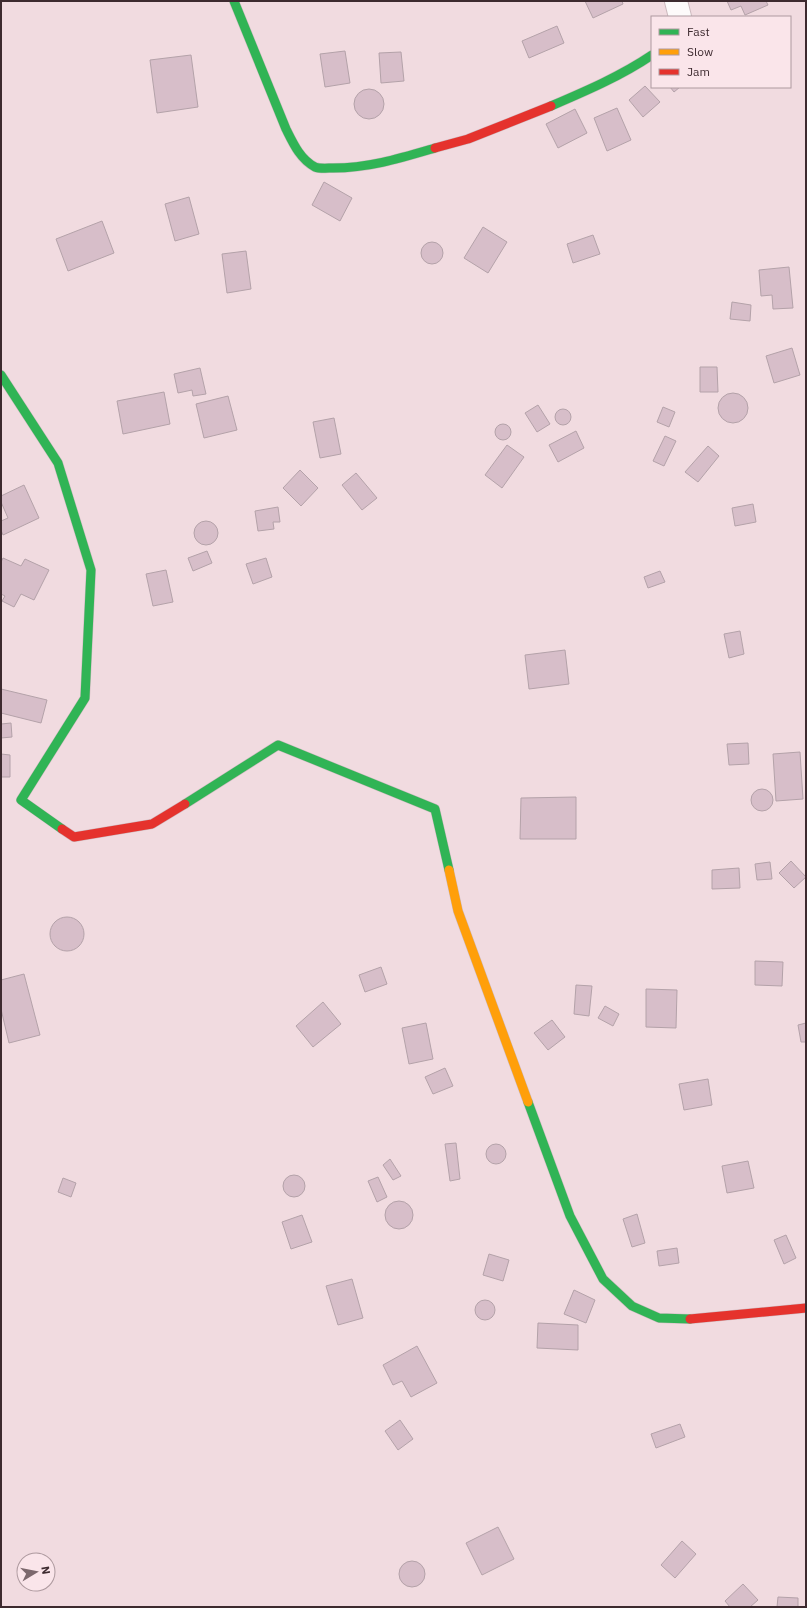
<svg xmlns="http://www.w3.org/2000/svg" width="807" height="1608" viewBox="0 0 807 1608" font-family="'IBM Plex Sans',sans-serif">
  <rect width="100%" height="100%" fill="#f1dbe0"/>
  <g fill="#d7bec9" stroke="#b4a2a9">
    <path d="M585 1H622L623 4 593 18Z"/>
    <path d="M727 1H766L768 5 745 15 741 6 731 10Z"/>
    <path d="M557 26 564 43 529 58 522 41Z"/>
    <path d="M345 51 350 83 325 87 320 54Z"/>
    <path d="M401 52 404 81 381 83 379 53Z"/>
    <path d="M191 55 198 107 157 113 150 60Z"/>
    <path d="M645 86 660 102 643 117 629 100Z"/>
    <path d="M670 87H680L674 92Z"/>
    <circle cx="369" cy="104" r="15"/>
    <path d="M617 108 631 140 607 151 594 118Z"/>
    <path d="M575 109 587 133 558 148 546 124Z"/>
    <path d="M324 182 352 198 340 221 312 205Z"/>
    <path d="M189 197 199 234 175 241 165 204Z"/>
    <path d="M102 221 114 253 68 271 56 239Z"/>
    <path d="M483 227 507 242 488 273 464 258Z"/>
    <path d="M593 235 600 254 573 263 567 244Z"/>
    <circle cx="432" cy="253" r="11"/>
    <path d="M246 251 251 289 227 293 222 254Z"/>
    <path d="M789 267 793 308 773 309 772 295 761 296 759 270Z"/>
    <path d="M732 302 751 305 750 321 730 319Z"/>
    <path d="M792 348 800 375 774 383 766 356Z"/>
    <path d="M700 367H717L718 392H700Z"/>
    <path d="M200 368 206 394 193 396 192 390 178 393 174 374Z"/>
    <path d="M164 392 170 424 123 434 117 401Z"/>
    <circle cx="733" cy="408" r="15"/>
    <path d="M228 396 237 430 204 438 196 404Z"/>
    <path d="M538 405 550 424 537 432 525 413Z"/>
    <path d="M663 407 675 412 669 427 657 422Z"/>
    <circle cx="563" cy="417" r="8"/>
    <path d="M334 418 341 454 320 458 313 422Z"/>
    <circle cx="503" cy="432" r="8"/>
    <path d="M576 431 584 448 558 462 549 445Z"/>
    <path d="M665 436 676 441 664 466 653 461Z"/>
    <path d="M507 445 524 457 502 488 485 475Z"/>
    <path d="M708 446 719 456 698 482 685 472Z"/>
    <path d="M300 470 318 488 301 506 283 488Z"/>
    <path d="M356 473 377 498 362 510 342 485Z"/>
    <path d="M24 485 39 518 3 535 1 530V521L8 518 1 502V496Z"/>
    <path d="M753 504 756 522 735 526 732 508Z"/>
    <path d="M278 507 280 522H273L274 529 258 531 255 511Z"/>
    <circle cx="206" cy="533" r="12"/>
    <path d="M207 551 212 563 193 571 188 558Z"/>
    <path d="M3 558 21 566 25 559 49 570 34 600 21 594 14 607 2 601 5 596 1 594V562Z"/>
    <path d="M266 558 272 577 253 584 246 564Z"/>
    <path d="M166 570 173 602 153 606 146 574Z"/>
    <path d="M660 571 665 582 648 588 644 577Z"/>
    <path d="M740 631 744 654 729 658 724 634Z"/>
    <path d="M565 650 569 684 529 689 525 655Z"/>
    <path d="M1 689 47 700 41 723 1 713Z"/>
    <path d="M11 723 12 737 1 738V724Z"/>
    <path d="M748 743 749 764 729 765 727 744Z"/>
    <path d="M800 752 803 799 776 801 773 754Z"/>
    <path d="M1 754 10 755V777H1Z"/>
    <circle cx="762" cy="800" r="11"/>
    <path d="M576 797V839H520L521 798Z"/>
    <path d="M791 861 806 877 794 888 779 873Z"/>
    <path d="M770 862 772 879 757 880 755 864Z"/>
    <path d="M739 868 740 888 712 889V870Z"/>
    <circle cx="67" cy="934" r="17"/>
    <path d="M755 961 783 962 782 986 755 985Z"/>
    <path d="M381 967 387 984 365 992 359 975Z"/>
    <path d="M24 974 40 1035 9 1043 1 1009V980Z"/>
    <path d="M576 985 592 986 589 1016 574 1014Z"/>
    <path d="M646 989 677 990 676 1028 646 1027Z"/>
    <path d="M323 1002 341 1024 313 1047 296 1026Z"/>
    <path d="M605 1006 619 1014 613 1026 598 1018Z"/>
    <path d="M552 1020 565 1037 548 1050 534 1033Z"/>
    <path d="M426 1023 433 1059 409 1064 402 1028Z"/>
    <path d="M806 1023V1042H801L798 1025Z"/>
    <path d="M445 1068 453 1086 433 1094 425 1077Z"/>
    <path d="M708 1079 712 1105 684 1110 679 1084Z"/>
    <path d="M456 1143 460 1179 450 1181 445 1144Z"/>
    <circle cx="496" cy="1154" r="10"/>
    <path d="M390 1159 401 1176 393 1180 383 1165Z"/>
    <path d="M748 1161 754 1188 727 1193 722 1166Z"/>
    <circle cx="294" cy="1186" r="11"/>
    <path d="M378 1177 387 1197 377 1202 368 1181Z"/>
    <path d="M63 1178 76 1183 71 1197 58 1192Z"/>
    <circle cx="399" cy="1215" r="14"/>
    <path d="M637 1214 645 1243 632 1247 623 1219Z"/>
    <path d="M302 1215 312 1242 291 1249 282 1222Z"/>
    <path d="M786 1235 796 1258 784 1264 774 1240Z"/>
    <path d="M677 1248 679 1263 659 1266 657 1251Z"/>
    <path d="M489 1254 509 1260 503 1281 483 1275Z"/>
    <path d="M352 1279 363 1318 338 1325 326 1286Z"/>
    <path d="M574 1290 595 1300 586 1323 564 1314Z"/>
    <circle cx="485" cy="1310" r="10"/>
    <path d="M538 1323 578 1325V1350L537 1348Z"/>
    <path d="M417 1346 437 1383 411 1397 402 1381 393 1385 383 1365Z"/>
    <path d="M400 1420 413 1439 398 1450 385 1431Z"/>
    <path d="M680 1424 685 1437 656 1448 651 1434Z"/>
    <path d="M498 1527 514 1559 482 1575 466 1543Z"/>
    <path d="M682 1541 696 1554 675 1578 661 1565Z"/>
    <circle cx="412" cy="1574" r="13"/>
    <path d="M743 1584 758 1600 750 1607H730L725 1601Z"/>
    <path d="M778 1597 798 1598V1607H777Z"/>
  </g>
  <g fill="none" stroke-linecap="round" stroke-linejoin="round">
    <defs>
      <path id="street" d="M676 1 680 17"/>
      <g id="fast">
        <path d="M234 1 286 129C293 143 300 159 315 167 320 169 328 168 333 168 369 168 401 158 435 148"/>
        <path d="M551 106C586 91 621 76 652 55"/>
        <path d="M1 375 58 463 91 570 85 698 21 800 62 829"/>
        <path d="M185 804 278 745 435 809 449 870"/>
        <path d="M528 1102 570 1216 603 1279 632 1306 659 1318 690 1319"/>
      </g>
      <path id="slow" d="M449 870 458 911 528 1102"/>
      <g id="jam">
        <path d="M435 148 468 139 551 106"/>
        <path d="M62 829 74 837 152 824 185 804"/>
        <path d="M690 1319 806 1308"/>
      </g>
    </defs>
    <use href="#street" stroke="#cdbabf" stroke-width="24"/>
    <use href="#fast" stroke="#cdbabf" stroke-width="10"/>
    <use href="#slow" stroke="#cdbabf" stroke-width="10"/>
    <use href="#jam" stroke="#cdbabf" stroke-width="10"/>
    <use href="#street" stroke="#fdfafa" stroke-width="22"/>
    <use href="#fast" stroke="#30b455" stroke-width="9"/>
    <use href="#slow" stroke="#ff9f0a" stroke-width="9"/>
    <use href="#jam" stroke="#e5322d" stroke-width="9"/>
  </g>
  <rect width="807" height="1608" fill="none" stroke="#3d2a2f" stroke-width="4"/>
  <rect x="651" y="16" width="140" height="72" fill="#fae5ea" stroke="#ae9a9f"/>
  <rect x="659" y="29" width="20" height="6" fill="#30b455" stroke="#ae9a9f"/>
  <text x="687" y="36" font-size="12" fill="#3d2a2f">Fast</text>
  <rect x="659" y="49" width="20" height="6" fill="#ff9f0a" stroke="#ae9a9f"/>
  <text x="687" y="56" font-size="12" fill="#3d2a2f">Slow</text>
  <rect x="659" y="69" width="20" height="6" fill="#e5322d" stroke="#ae9a9f"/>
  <text x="687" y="76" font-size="12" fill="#3d2a2f">Jam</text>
  <g transform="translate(36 1572) rotate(80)"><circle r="19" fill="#fae5ea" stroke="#ae9a9f"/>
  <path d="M0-3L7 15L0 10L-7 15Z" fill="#7c686d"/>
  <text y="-6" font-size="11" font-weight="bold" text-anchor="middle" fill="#3d2a2f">N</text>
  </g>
</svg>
